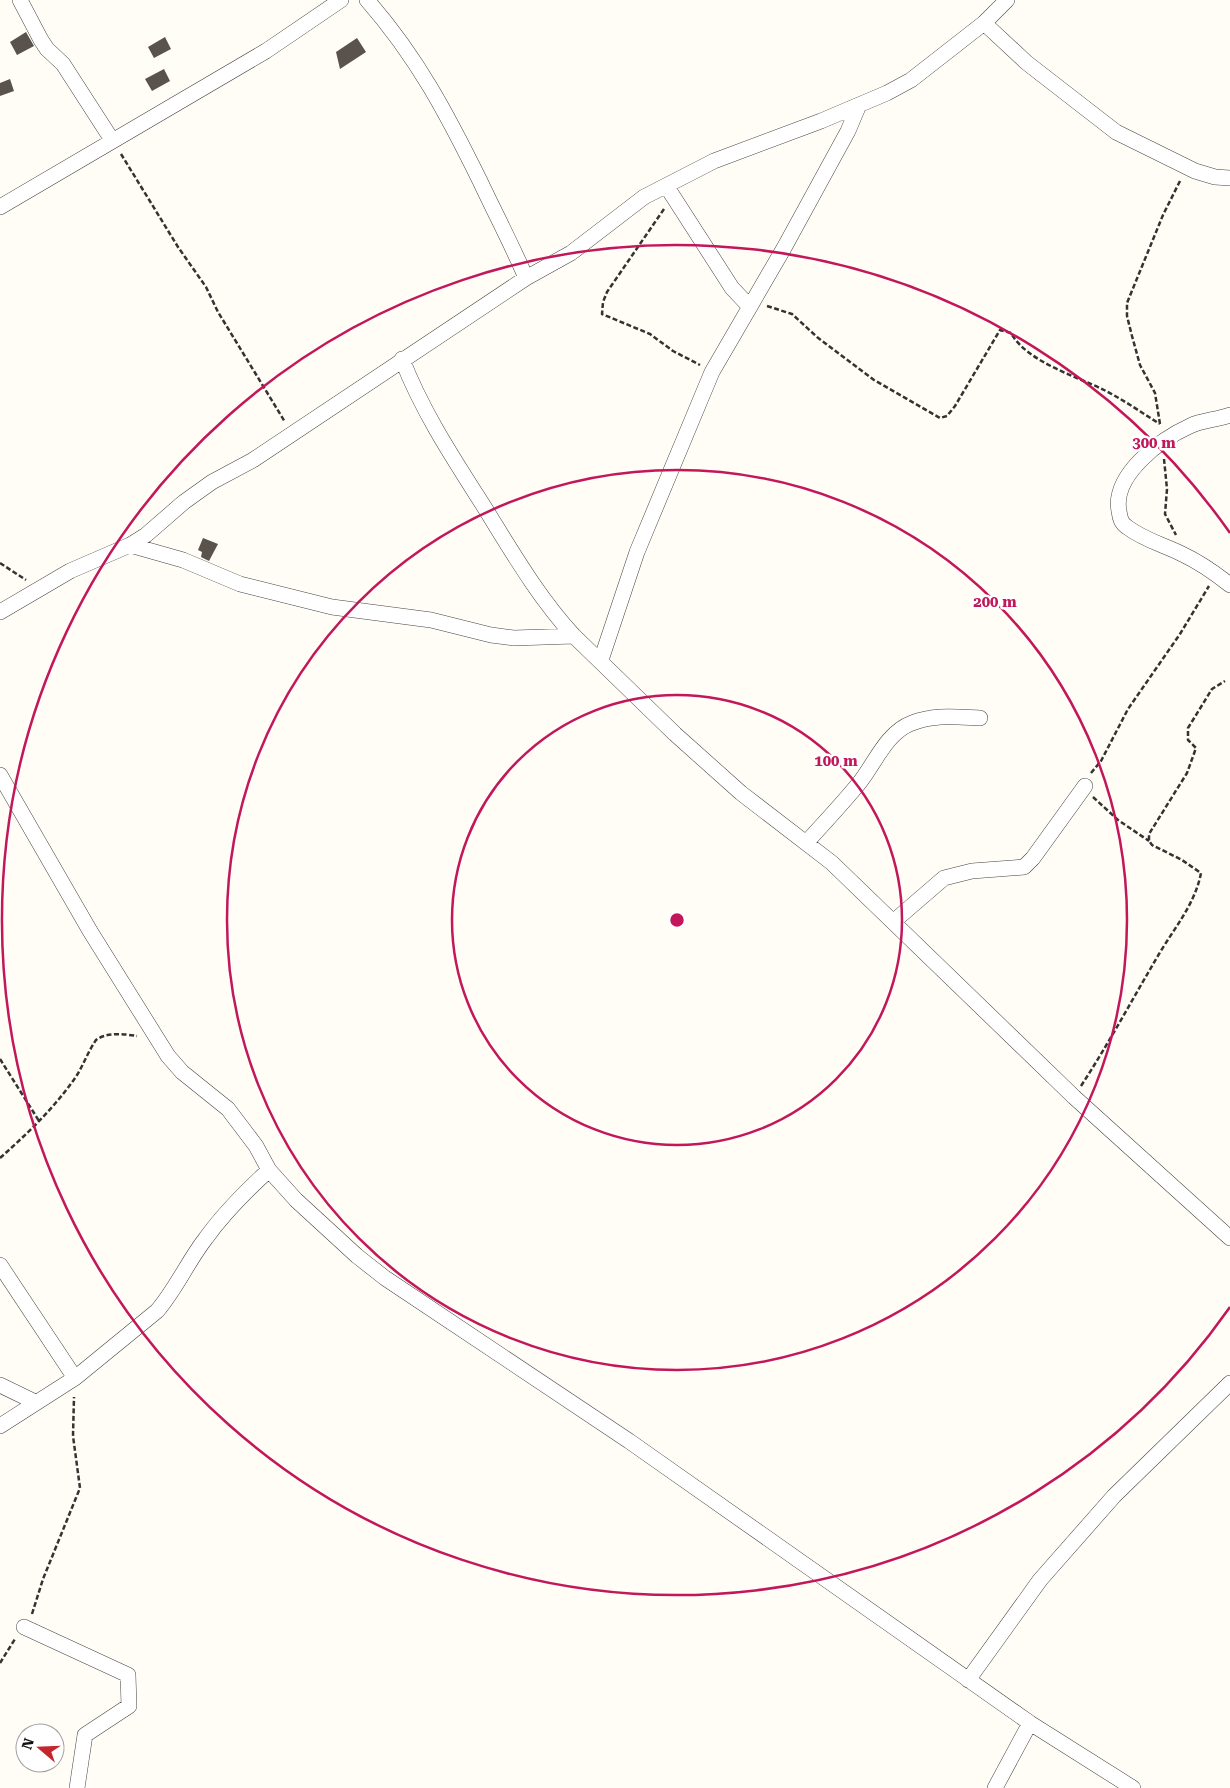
<svg xmlns="http://www.w3.org/2000/svg" width="1230" height="1788" font-family="'Roboto Serif',serif">
<rect width="100%" height="100%" fill="#fffdf5"/>
<path fill="#5a524d" d="M26,32L34,46L17,55L10,42Z
M165,37L171,49L154,58L148,47Z
M357,38L366,52L340,69L336,52Z
M164,69L170,81L152,91L145,79Z
M10,79L14,91L0,96V83Z
M203,538L218,544L209,561L201,557L202,552L198,550Z"/>
<g fill="none" stroke-linecap="round" stroke-linejoin="round">
<defs>
<path id="street" d="M20,0L41,40L47,49L63,64L112,140
M367,0C417,57 447,114 480,181C495,213 512,245 526,278
M984,23L1027,63L1116,132L1195,171L1215,177L1230,178
M667,187L732,288L750,307
M0,207L266,51L341,0
M402,359C422,411 453,458 483,505C511,550 538,597 574,636L675,734L741,793L832,863L1074,1097L1230,1238
M1230,415C1217,420 1202,420 1190,426C1161,439 1112,475 1119,511C1120,518 1121,523 1127,527C1144,540 1164,545 1182,554C1199,562 1215,573 1230,585
M130,545L183,560L240,584L332,607L431,620L491,635L514,638L574,636
M0,612L70,571L130,545L146,535L184,502L212,482L253,460L526,278L571,253L644,197L714,161L821,121L887,93L911,80L984,23L1007,0
M601,660L637,552L712,372L784,248L848,131L859,105
M0,775L90,931L168,1056L182,1072L228,1109L256,1146L269,1170L296,1200L357,1256L385,1278L629,1441L1030,1723L1133,1788
M806,843C824,823 843,803 860,782C875,763 887,732 912,723C934,714 957,717 980,718
M893,922L944,878L972,871L1024,867L1033,858L1085,786
M0,1265L75,1378
M0,1385L35,1402
M0,1426L75,1378L157,1311C176,1289 188,1261 206,1238C224,1213 246,1191 269,1170
M24,1627L128,1675L129,1706L85,1735L77,1788
M968,1680L1040,1580L1114,1496L1230,1383
M995,1788L1030,1723"/>
</defs>
<use href="#street" stroke="#444" stroke-width="16"/>
<path stroke="#333" stroke-width="2.5" stroke-dasharray="5 2.5" stroke-linecap="butt" d="M121,154L178,247L206,287L218,312L285,422
M664,209L607,292L603,302L602,314L650,334L673,351L700,365
M767,306L792,314L817,337L874,380L940,418L947,416L955,406L1000,330L1011,333C1027,362 1076,376 1104,390C1124,400 1142,413 1160,424
M1160,424L1155,393L1140,365L1132,336L1127,316V303L1163,215L1181,179
M1164,459L1167,489L1165,514L1176,535
M0,563L26,580
M1091,773L1101,761L1128,709L1180,634L1209,586
M1093,797L1118,820L1149,841
M0,1059L39,1121
M1081,1086C1109,1043 1133,998 1159,954C1175,927 1195,904 1201,873L1182,860L1152,845L1149,841V834L1187,773L1196,748L1188,740V728L1212,689L1225,681
M0,1158C26,1135 52,1110 73,1081C82,1069 87,1053 96,1040C106,1032 125,1034 137,1036
M32,1614L43,1579L80,1488L73,1436L74,1397
M0,1663L15,1639"/>
<use href="#street" stroke="#fff" stroke-width="15"/>
</g>
<g fill="none" stroke="#c2185b" stroke-width="2.5">
<circle cx="677" cy="920" r="225"/>
<circle cx="677" cy="920" r="450"/>
<path d="M1230 1307A675 675 0 1 1 1230 533"/>
</g>
<circle cx="677" cy="920" r="8" fill="#c2185b" stroke="#fff" stroke-width="2.5"/>
<g font-size="15" text-anchor="middle" font-weight="bold" fill="#c2185b" stroke="#fff" stroke-width="5" stroke-linejoin="round" paint-order="stroke">
<text x="1154" y="448">300 m</text>
<text x="995" y="607">200 m</text>
<text x="836" y="766">100 m</text>
</g>
<g transform="translate(40 1748) rotate(289)"><circle r="24" fill="#ffffff" stroke="#a0a0a0"/>
<path d="M0-4L9 19L0 12L-9 19Z" fill="#c4262e"/>
<text y="-8" font-size="14" font-weight="bold" text-anchor="middle" fill="#111111">N</text>
</g>
</svg>
